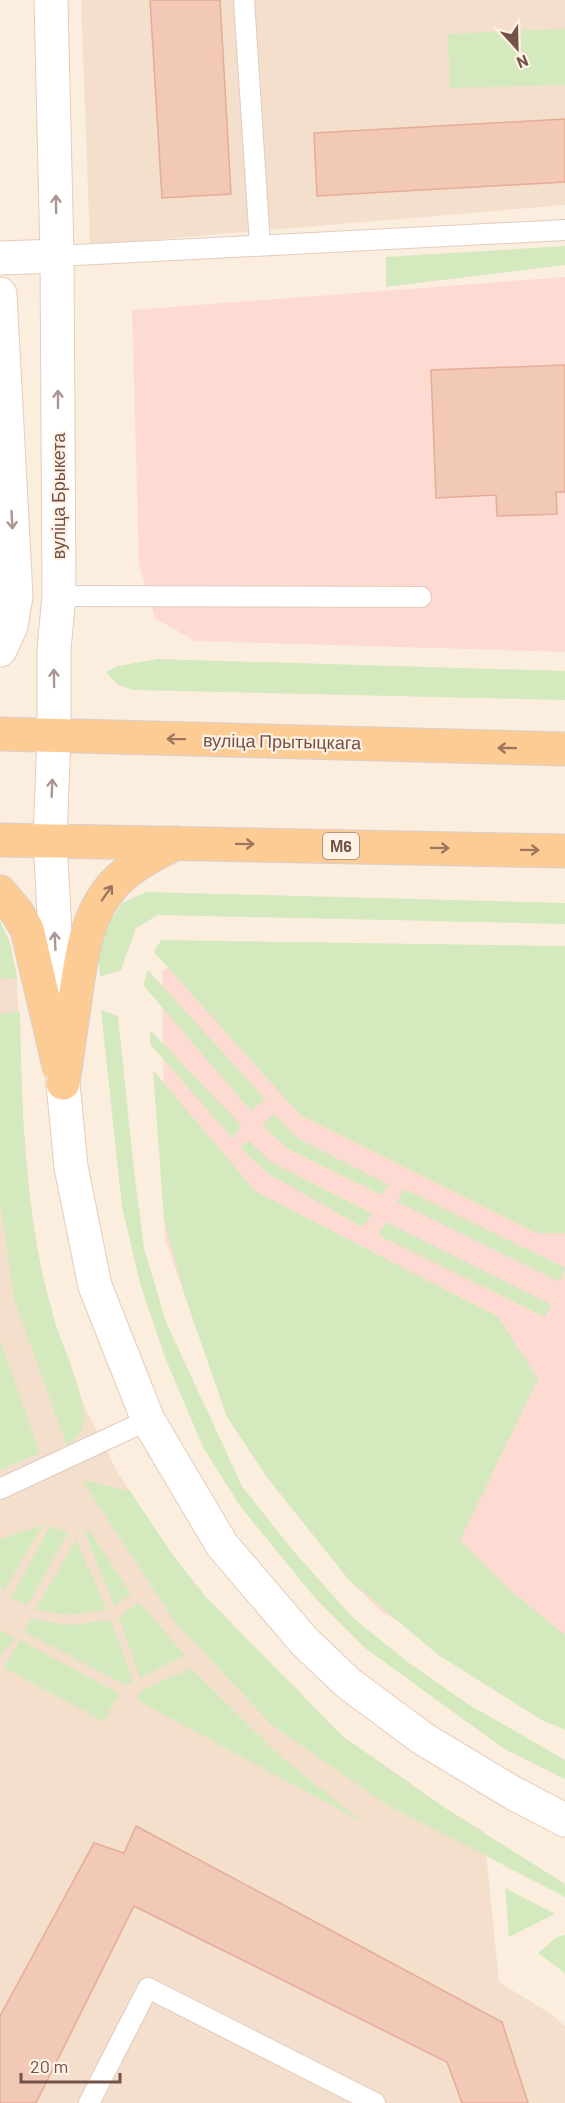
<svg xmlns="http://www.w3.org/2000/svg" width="565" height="2103" font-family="Barlow,sans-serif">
<rect width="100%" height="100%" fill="#fceedf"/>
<path fill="#f4dfcd" d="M81,0H565V205L90,245Z
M0,921L10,943L17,978L23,1120L30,1197L40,1265L55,1323L76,1389L118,1473L140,1507L172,1554L205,1596L246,1641L296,1688L341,1735L448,1810L484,1832L499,1982L554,2016L565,2026V2103H0Z"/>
<path fill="#fddbd2" d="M565,277V652L195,641L155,618L139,564L132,310Z
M200,947L565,956V1700L384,1614L349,1580L227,1417L165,1239L162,971Z"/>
<path fill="#d4e9be" d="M565,29V85L450,88L448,34Z
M565,246V265L386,287V257Z
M158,659L565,671V700L133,690L117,684L106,672L118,666Z
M146,892L565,903V924L158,915L136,928L121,970L100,977L98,951L111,921L122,903Z
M0,921L10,943L17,978L0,979Z
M161,940L565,946V1233H536L300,1115L154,952Z
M148,970L265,1099L251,1111L143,985Z
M101,1010L118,1016L134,1170L144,1248L166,1322L242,1486L290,1547L353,1618L409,1663L468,1704L565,1760V1779L503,1748L365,1648L315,1598L240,1506L203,1447L166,1360L141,1287L122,1207Z
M20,1011C22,1096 23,1183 41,1266C44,1284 50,1302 54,1319C61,1344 92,1407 82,1429C80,1435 72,1441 67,1446L14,1299L0,1200V1014Z
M150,1030L241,1125L233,1139L150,1044Z
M153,1070L255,1191L498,1317L538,1379L460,1540L511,1591L565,1635V1730L542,1720L437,1654L349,1580L266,1476L227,1417L186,1299L164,1220Z
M274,1114L297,1138L389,1185L382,1195L287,1148L262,1125Z
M249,1141L271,1162L372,1214L363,1227L268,1174L240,1147Z
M404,1189L565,1268L560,1282L397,1202Z
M386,1222L551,1304L545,1317L378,1235Z
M0,1340L40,1453L0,1470Z
M82,1480L130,1491L172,1554L205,1596L341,1735L448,1810L565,1884V1897L384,1803L272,1725L175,1622Z
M43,1525L4,1591L0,1587V1539Z
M50,1526L68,1532L28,1605L11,1598Z
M89,1530L131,1594L115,1607L85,1533Z
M76,1540L107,1610L68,1615L35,1610Z
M139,1602L185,1655L140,1678L119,1617Z
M31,1619L70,1625L111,1620L133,1681L126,1685L24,1632Z
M0,1630L15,1638L0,1657Z
M20,1640L120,1694L103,1721L4,1668Z
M191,1668L281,1757L364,1823L137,1700L141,1691Z
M505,1888L555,1914L509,1937Z
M565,1935V1973L538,1953L557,1937Z"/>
<path fill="#f2c8b6" stroke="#e5ac96" stroke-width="1.5" d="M150,0H220L231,194L162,198Z
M565,119V182L317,196L314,133Z
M565,365V492H556L557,514L497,516L496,495L436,498L431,370Z
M136,1826L502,2022L528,2103H462L447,2062L134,1906L36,2103H0V2016L94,1843L124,1853Z"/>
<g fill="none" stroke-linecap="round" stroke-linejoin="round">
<defs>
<path id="lane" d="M244,0L260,245
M57,256L565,230
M59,596L421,597
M0,1489L148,1420
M89,2103L148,1988L375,2103"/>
<path id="secondary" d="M51,0L57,256L59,596L54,649V736L50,839L63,1083L71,1167L95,1286L148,1420L222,1545L304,1641L348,1683L422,1738L513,1793L565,1820
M0,258L57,256
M0,294L16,596L11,626L0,650"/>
<path id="primary" d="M0,734L565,749
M0,840L565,851
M0,892L16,911L27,929L59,1066
M63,1083C67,1055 71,1028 75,1000C81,960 85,916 114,884C131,866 154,854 176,843"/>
</defs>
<use href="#lane" stroke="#e2cbbe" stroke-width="22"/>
<use href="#secondary" stroke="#e7cbbb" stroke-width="35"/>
<use href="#primary" stroke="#d8cfcb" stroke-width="35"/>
<use href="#lane" stroke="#fff" stroke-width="20"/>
<use href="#secondary" stroke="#fff" stroke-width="33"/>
<use href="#primary" stroke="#fdcc95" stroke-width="33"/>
</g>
<defs><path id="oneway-shaft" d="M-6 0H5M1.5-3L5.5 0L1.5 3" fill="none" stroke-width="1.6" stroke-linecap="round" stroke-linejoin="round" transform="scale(1.5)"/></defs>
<g stroke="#ab9791">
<use href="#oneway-shaft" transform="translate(56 204) rotate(-91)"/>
<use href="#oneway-shaft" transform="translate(58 399) rotate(-90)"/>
<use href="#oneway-shaft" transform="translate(12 520) rotate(87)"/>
<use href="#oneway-shaft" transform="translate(54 678) rotate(-91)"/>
<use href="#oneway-shaft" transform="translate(52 788) rotate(-88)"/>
<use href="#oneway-shaft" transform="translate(55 941) rotate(-93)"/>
</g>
<g stroke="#9c775e">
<use href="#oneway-shaft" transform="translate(176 739) rotate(-179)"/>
<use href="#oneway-shaft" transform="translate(507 748) rotate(-179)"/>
<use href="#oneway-shaft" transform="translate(245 844) rotate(1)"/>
<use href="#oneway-shaft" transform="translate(440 848) rotate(1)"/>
<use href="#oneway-shaft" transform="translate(530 850) rotate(1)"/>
<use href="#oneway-shaft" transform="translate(107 893) rotate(-55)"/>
</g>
<g text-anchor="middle" stroke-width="4.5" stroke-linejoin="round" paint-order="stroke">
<rect fill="#fff2e5" stroke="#9d8276" stroke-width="1.5" x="323" y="833" width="36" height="26" rx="4.5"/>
<g font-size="16" font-weight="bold" fill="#735247">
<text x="341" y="852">М6</text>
</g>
<g font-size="18" fill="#735247" stroke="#fff2e5">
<text transform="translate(59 496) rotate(-90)" y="6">вуліца Брыкета</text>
<text transform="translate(282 742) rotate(1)" y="6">вуліца Прытыцкага</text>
</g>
</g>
<g transform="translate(517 48) rotate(158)" stroke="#fff2e5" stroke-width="4.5" paint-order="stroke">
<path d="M0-4.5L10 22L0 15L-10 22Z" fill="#735247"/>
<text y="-9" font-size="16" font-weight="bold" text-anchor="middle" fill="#735247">N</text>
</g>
<path d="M21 2073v9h99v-9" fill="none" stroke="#735247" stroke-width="3"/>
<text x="30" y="2073" font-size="18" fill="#735247" stroke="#fff2e5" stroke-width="4.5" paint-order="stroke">20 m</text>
</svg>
